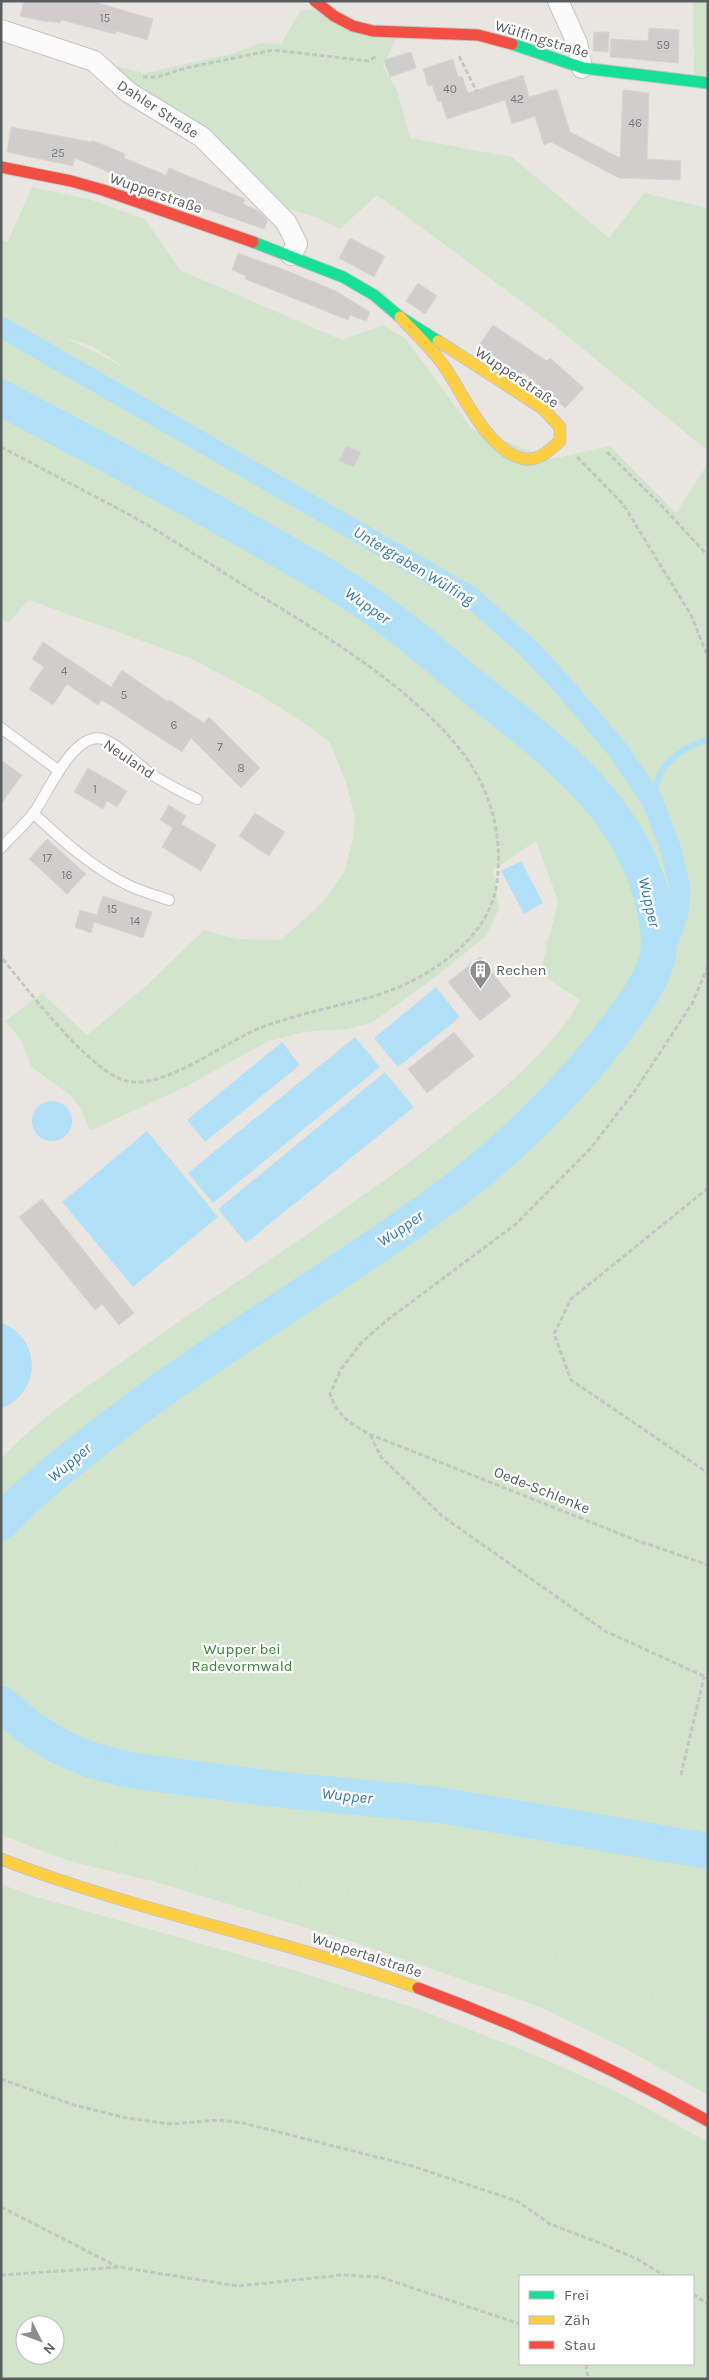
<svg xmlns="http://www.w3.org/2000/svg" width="709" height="2380" font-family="Karla,sans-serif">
<rect width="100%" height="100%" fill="#e9e6e2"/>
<path fill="#d2e5cc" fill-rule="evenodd" d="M693,1H708V77L694,74Z
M322,8L398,34L383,66L397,90L410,138L512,157L609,238L644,193L708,208V451L555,326L377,195L340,229L318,218L266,202L94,61L145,73L231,54L260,43L281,44L301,10Z
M32,187L92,200L145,219L180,270L342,340L383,325L406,339L471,428L552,459L610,446L676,513L708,463V2095L624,2048L546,2010L513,1997L350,1941L152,1881L69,1861L1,1835V1459C40,1416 93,1383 140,1349C242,1276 349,1210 447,1133C496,1095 548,1056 580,1000L540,973L547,946L545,943L549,938L558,901L536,841L493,870L499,909L486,936L438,975L373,1022L348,1029L304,1032L269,1041L185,1087L90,1131L80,1107L70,1095L31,1067L21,1040L5,1021L42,993L87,1035L147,985L204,930L237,939L281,940L323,902L344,872L352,843L355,817L346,782L330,743L310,727L260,695L192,659L29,600L9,622L1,620V240L8,241ZM66,338L92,346L126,368Z
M1,1884L33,1896L296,1971L418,2009L542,2058L617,2092L708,2142V2379H1ZM693,2276V2364H520V2276ZM25,2325H55V2355H25Z"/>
<path fill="#b2e0f6" d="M521,861L543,903L524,914L501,871Z
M436,987L460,1017L398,1067L374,1038Z
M355,1037L380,1067L213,1203L188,1173Z
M282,1042L300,1065L205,1142L187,1120Z
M385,1072L414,1107L246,1243L218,1209Z
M32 1121a20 20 0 1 1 40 0a20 20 0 1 1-40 0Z
M147,1131L218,1217L133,1287L62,1202Z
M1,1323C42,1336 42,1394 1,1408Z"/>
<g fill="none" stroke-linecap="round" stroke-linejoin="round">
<path stroke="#b2e0f6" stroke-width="6" d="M652,800C655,792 657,782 660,774C667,758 692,743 708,740"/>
<path stroke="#b2e0f6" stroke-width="21" d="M1,327L471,597L527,647L560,682L617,749L652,800L671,850L680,888L678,913L669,939L657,958"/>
<path stroke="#b2e0f6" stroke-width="36" d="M1,398C86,442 169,487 252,534C296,559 340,583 381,613C415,637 446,665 478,691C553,751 632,807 654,906C658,923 661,943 657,959C652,979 639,998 627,1014C579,1082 507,1153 439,1202C329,1283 209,1350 102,1435C68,1462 31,1490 1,1522
M1,1704L31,1729L60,1747L91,1760L129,1770L275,1789L439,1805L708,1851"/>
</g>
<path fill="#d0cecc" stroke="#d8d5d1" d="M24,1H91L153,19L147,40L116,31L115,34L61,20L60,23L48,21V22L20,16Z
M649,28L679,30L678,63L610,57L611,39L648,41Z
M594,32H609L608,52L593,51Z
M411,52L416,68L390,77L384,60Z
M453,59L458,77L462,76L468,93L523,75L529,97L557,89L570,132L620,158L623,90L649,93L647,159L681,161L680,180L619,178L551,142L544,145L535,116L512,124L505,100L447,119L441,101L438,102L432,85L428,86L423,69Z
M11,127L92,142V140L125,154L124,158L166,175L169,168L245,199L243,204L257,210L268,220L264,229L159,193L75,158L73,166L7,152Z
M350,238L385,256L374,277L339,258Z
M238,253L285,270L336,291L370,312L366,321L350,315L348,320L245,279L246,276L232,270Z
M418,283L437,296L425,314L406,301Z
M493,325L547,361L550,358L584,388L565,408L523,372L520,376L477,348Z
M346,446L361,452L354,467L339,461Z
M43,642L111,687L122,670L168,702L169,700L204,723L209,717L260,768L241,788L191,738L182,752L102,700L98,705L67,684L53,705L29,689L44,667L32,659Z
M1,760L22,775L1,804Z
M88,768L127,791L117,807L107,801L103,809L74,792Z
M169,805L186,816L181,824L216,845L201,871L162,847L173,828L160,820Z
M255,813L285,832L269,856L239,836Z
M47,839L86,874L67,894L29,859Z
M103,896L152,912L143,938L94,922L91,933L75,927L80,910L97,915L96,917Z
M480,957L511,996L480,1021L448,982Z
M454,1032L474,1056L427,1093L408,1069Z
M42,1199L134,1313L119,1325L102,1304L95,1310L19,1217Z"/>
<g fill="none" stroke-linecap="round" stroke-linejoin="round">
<defs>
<path id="lane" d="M1,728L58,770
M33,813C63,841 95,870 132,887C144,892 157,896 169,900
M1,848C12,836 23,826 33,814C46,797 73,730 103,739C118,744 137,764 150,773C165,784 181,791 197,799"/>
<path id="street" d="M558,1L577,43L582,68
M1,30L94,61L128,92L202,137L286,222L297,244L291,255"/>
<path id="fast" d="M512,44L583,68L708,83
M253,242L343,277L374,295L400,317L438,341"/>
<path id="slow" d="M400,317C414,332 429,346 441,362C462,390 486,451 524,459C539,461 550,450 560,441V427L542,408L438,341
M1,1859C137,1912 281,1938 418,1988"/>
<path id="jam" d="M315,1L334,16L353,26L373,31L478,35L512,44
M1,167L71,181L103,190L253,242
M418,1988C519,2025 615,2069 708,2121"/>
</defs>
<use href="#lane" stroke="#c5c5c4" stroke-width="12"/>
<use href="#street" stroke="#c5c5c4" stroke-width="22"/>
<use href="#fast" stroke="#c5c5c4" stroke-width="13"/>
<use href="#slow" stroke="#c5c5c4" stroke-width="13"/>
<use href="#jam" stroke="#c5c5c4" stroke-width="13"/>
<path stroke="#c2c7c4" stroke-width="3" stroke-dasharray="5 2.5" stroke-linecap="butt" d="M459,56L477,92
M143,77H157L186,68L273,50L368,61L377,56
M1,447C44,470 87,492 130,515C174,540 216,568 259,595C328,637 429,698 473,768C495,805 503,845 496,888C486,944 418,985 367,998C333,1007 299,1014 265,1026C228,1039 166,1090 127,1081C90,1073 27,988 1,957
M607,452L662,506L708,556
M577,457L623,504L691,615L708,657
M708,966L692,1004L634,1092L590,1149L516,1224L386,1321L362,1342L341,1369L330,1394C338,1417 349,1422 369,1434L633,1539L708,1565
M708,1188L571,1299L554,1334L571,1380L708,1473
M370,1435L381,1457L442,1516L605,1631L708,1678
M681,1775L704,1677
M1,2079L74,2105L126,2118L170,2124L219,2120L243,2123L412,2166L517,2201L550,2224L600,2243L637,2259L665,2276
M1,2207L118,2267
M1,2275L119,2267L238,2286L342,2275L380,2277L520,2324
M693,2294L708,2304
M586,2364L588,2379"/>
<use href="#lane" stroke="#fcfbfb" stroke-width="10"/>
<use href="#street" stroke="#fcfbfb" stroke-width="20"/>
<use href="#fast" stroke="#16e098" stroke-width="11"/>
<use href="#slow" stroke="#ffcf43" stroke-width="11"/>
<use href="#jam" stroke="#f24e42" stroke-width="11"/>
<path stroke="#e0e0df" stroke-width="4" stroke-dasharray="1 6" stroke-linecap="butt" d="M1,1784C71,1830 150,1861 232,1876C298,1888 367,1894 433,1910C461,1916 488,1928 515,1938C581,1963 646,1992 708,2026"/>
</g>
<defs>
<symbol id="building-pin" viewBox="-11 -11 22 30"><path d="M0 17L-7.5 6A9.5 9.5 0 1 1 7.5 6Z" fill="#8b8d8e" stroke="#fff"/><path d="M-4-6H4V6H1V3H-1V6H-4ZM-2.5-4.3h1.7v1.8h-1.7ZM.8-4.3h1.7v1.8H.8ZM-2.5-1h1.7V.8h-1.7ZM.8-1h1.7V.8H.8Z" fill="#fff"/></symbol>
</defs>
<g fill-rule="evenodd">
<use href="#building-pin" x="468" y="958" width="25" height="34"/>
</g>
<g text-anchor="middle" stroke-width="4.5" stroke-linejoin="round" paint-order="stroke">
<g font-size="12" fill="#777a7c">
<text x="105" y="22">15</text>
<text x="663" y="49">59</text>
<text x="450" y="93">40</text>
<text x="517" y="103">42</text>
<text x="635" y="127">46</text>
<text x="58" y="157">25</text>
<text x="64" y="675">4</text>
<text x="124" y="699">5</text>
<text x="174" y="729">6</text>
<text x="220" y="751">7</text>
<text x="241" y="772">8</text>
<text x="95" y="793">1</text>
<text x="47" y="862">17</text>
<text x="67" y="879">16</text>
<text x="112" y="913">15</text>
<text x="135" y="925">14</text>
</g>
<g font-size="15" fill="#585d60" stroke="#fff">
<text transform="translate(542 39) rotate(17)" y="5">Wülfingstraße</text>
<text transform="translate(158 109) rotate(33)" y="5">Dahler Straße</text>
<text transform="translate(156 193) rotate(19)" y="5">Wupperstraße</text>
<text transform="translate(517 377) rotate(34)" y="5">Wupperstraße</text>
<text transform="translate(129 759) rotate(34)" y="5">Neuland</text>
<text transform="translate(542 1490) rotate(22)" y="5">Oede-Schlenke</text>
<text transform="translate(367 1955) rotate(18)" y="5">Wuppertalstraße</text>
</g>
<g font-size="15" fill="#585d60" stroke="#fff" text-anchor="start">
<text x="496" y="975">Rechen</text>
</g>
<g font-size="15" fill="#388533" stroke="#fff">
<text x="242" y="1654">Wupper bei<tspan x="242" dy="17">Radevormwald</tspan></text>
</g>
<g font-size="16" font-style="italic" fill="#367aa8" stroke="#fff">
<text transform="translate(414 565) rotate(31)" y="6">Untergraben Wülfing</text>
<text transform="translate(368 605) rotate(35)" y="6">Wupper</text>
<text transform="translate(650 902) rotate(77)" y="6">Wupper</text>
<text transform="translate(400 1228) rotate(-34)" y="6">Wupper</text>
<text transform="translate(69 1462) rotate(-40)" y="6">Wupper</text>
<text transform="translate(347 1795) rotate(6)" y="6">Wupper</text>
</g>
</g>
<rect width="709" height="2380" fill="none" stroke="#585d60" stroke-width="5"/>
<rect x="519" y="2275" width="175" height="90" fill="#ffffff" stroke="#bcbebf"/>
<rect x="529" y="2291" width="25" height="8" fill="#16e098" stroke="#bcbebf"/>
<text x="564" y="2300" font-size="15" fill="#585d60">Frei</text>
<rect x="529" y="2316" width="25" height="8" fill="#ffcf43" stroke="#bcbebf"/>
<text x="564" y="2325" font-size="15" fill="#585d60">Zäh</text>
<rect x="529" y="2341" width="25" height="8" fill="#f24e42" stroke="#bcbebf"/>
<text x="564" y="2350" font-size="15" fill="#585d60">Stau</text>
<g transform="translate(40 2340) rotate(132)"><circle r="24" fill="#ffffff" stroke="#bcbebf"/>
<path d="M0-4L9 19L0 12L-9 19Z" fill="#8b8d8e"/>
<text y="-8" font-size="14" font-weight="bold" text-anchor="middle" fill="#585d60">N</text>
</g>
</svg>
